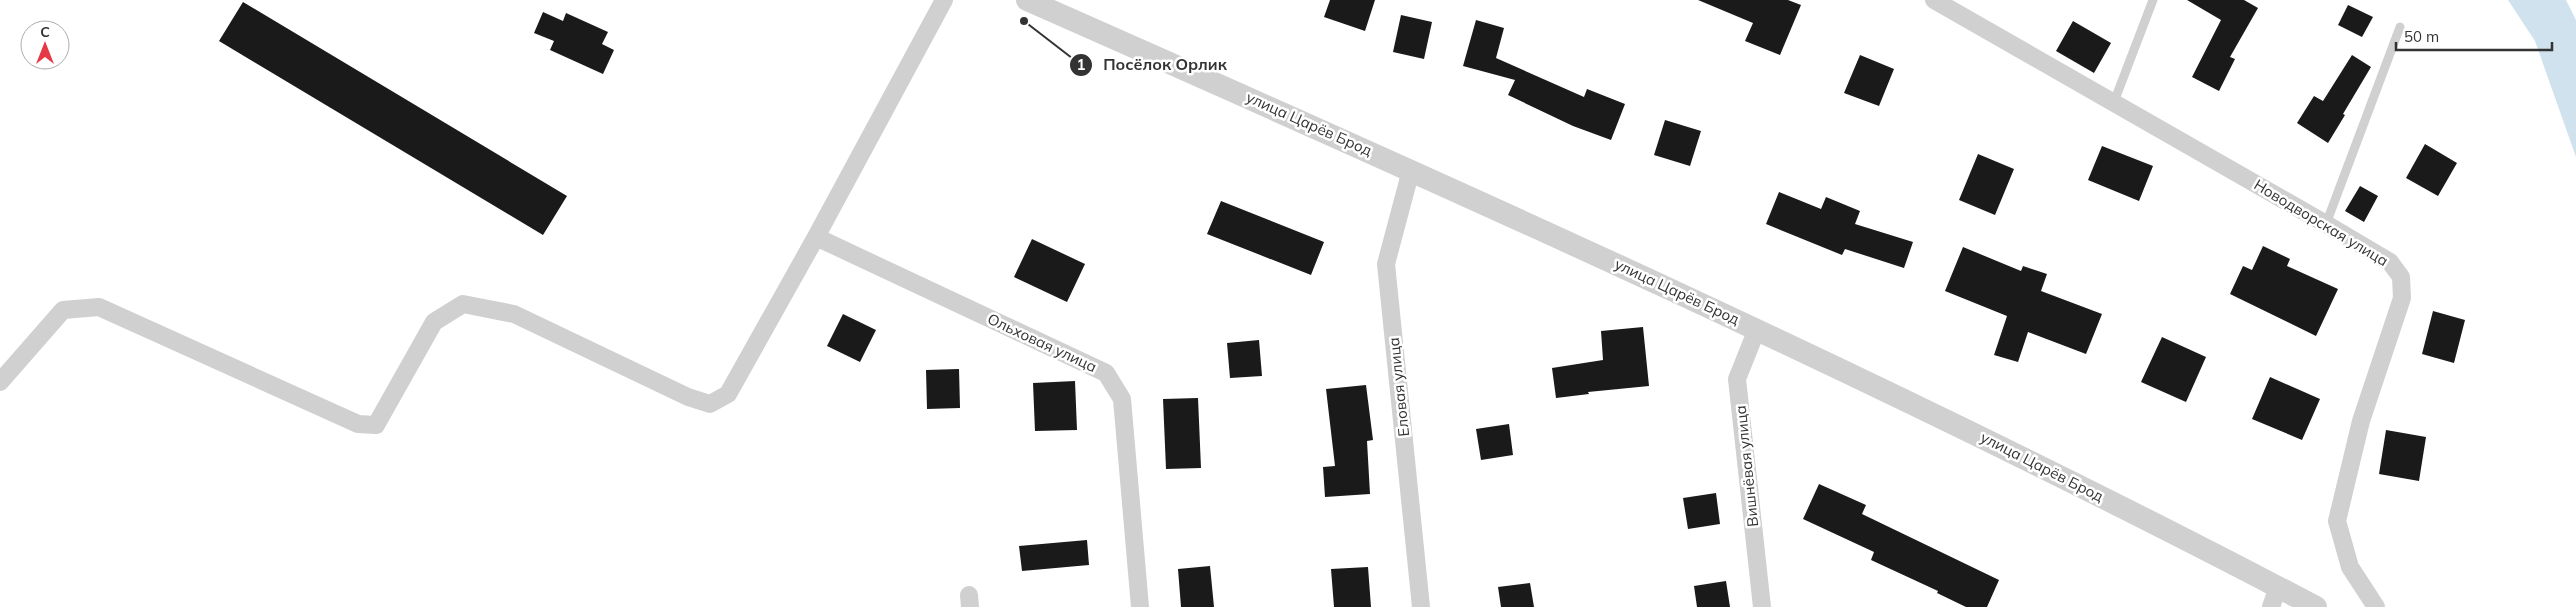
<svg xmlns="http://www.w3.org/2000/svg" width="2576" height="607" font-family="Mulish,sans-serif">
<rect width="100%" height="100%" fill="#fff"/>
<path fill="#cfe2ee" d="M2508,0H2566L2576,20V157L2535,41Z"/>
<path fill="#1a1a1a" d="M1330,0H1375L1365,31L1324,17Z
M1698,0H1788L1801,5L1780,55L1745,41L1753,23Z
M2187,0H2244L2258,8L2230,57L2235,59L2219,91L2192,77L2221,20Z
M243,2L567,196L543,235L219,41Z
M2348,5L2373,17L2362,37L2338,25Z
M543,12L563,21L566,13L608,32L602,44L614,50L603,74L550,50L554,41L534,33Z
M1401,15L1432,22L1424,59L1393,52Z
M1476,20L1504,28L1496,58L1584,97L1587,89L1625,104L1611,140L1573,126L1508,95L1515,80L1463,66Z
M2073,21L2111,43L2094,73L2056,51Z
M1860,55L1894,69L1879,106L1844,93Z
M2352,55L2371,67L2343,114L2345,115L2328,143L2297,123L2314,96L2323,101Z
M1665,120L1701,131L1690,166L1654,155Z
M2425,144L2457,163L2438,196L2406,178Z
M2102,146L2153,166L2139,201L2088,180Z
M1978,154L2014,169L1995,215L1959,200Z
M2360,186L2378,196L2364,222L2345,211Z
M1779,192L1821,209L1826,197L1860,211L1855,224L1913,242L1904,268L1845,249L1842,255L1766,224Z
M1221,201L1324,242L1311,275L1207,234Z
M1032,239L1085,264L1067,302L1014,277Z
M2263,246L2290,259L2287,266L2338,289L2316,336L2230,294L2243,266L2252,270Z
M1963,247L2021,271L2023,266L2047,274L2041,291L2102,314L2086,354L2028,332L2018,362L1994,355L2007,316L1945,291Z
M2433,311L2465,320L2454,363L2422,354Z
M843,314L876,330L860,362L827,346Z
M1643,327L1649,386L1588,392L1589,394L1556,398L1552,368L1603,360L1601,331Z
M2162,337L2206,357L2186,402L2141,382Z
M1259,340L1262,376L1230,378L1227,343Z
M959,369L960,408L927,409L926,370Z
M2270,377L2320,399L2302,440L2252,419Z
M1075,381L1077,430L1035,431L1033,383Z
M1366,385L1373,440L1367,441L1370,494L1325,497L1323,467L1335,466L1326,389Z
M1198,398L1201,468L1166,469L1163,399Z
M1509,424L1513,455L1481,460L1476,429Z
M2386,430L2426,437L2419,481L2379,474Z
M1819,484L1866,505L1862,514L1999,580L1987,607H1966L1937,593L1938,591L1871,560L1874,552L1803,519Z
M1716,493L1720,524L1688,529L1683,498Z
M1087,540L1089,565L1022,571L1019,546Z
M1210,566L1214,607H1181L1178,569Z
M1368,567L1371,607H1334L1331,569Z
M1726,581L1730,607H1697L1694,586Z
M1530,583L1534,607H1501L1498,587Z"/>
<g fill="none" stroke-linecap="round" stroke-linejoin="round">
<path stroke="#d0d0d0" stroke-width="9" d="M2114,102L2153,0
M2326,224L2400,27"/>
<path stroke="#d0d0d0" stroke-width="18" d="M1934,0L2326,224L2390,262L2401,277L2402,298L2361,421L2337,521L2350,567L2376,607
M1411,170L1386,264L1421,607
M816,237L1106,373L1122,399L1140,607
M1757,329L1737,379L1762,607
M0,382L63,310L99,307L358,424L376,425L434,322L463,304L514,314L688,397L710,404L728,394L816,237L944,0
M969,595L970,607
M2271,607L2278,587"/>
<path stroke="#d0d0d0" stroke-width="22" d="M1027,0C1462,192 1896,386 2316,607"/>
</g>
<g text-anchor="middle" stroke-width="5" stroke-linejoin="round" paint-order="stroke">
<g font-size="15" fill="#333" stroke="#fff">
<text transform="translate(1309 124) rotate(24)" y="5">улица Царёв Брод</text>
<text transform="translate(2321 223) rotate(31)" y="5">Новодворская улица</text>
<text transform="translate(1677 292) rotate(25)" y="5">улица Царёв Брод</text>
<text transform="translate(1042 343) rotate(25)" y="5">Ольховая улица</text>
<text transform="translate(1399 387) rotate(-96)" y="5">Еловая улица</text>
<text transform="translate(1747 466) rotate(-96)" y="5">Вишнёвая улица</text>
<text transform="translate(2042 467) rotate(27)" y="5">улица Царёв Брод</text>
</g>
</g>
<path fill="none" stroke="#333" stroke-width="2" d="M1024 21L1081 65"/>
<g fill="#333" stroke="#fff" stroke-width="2">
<circle cx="1024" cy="21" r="5"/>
<circle cx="1081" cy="65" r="12"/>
</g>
<g font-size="15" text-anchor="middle" font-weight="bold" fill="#fff">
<text x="1081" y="70">1</text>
</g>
<g font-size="16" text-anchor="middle" font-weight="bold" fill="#333" stroke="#fff" stroke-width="5" stroke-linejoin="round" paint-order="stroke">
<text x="1165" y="70">Посёлок Орлик</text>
</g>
<g transform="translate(45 45)"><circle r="24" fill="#ffffff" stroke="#adadad"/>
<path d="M0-4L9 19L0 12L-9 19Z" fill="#e63946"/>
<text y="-8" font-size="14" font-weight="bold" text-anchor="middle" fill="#333333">С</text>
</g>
<path d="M2396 42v8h156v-8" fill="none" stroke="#333333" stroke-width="2.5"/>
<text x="2404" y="42" font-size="15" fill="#333333" stroke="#ffffff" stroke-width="4" paint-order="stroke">50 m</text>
</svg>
